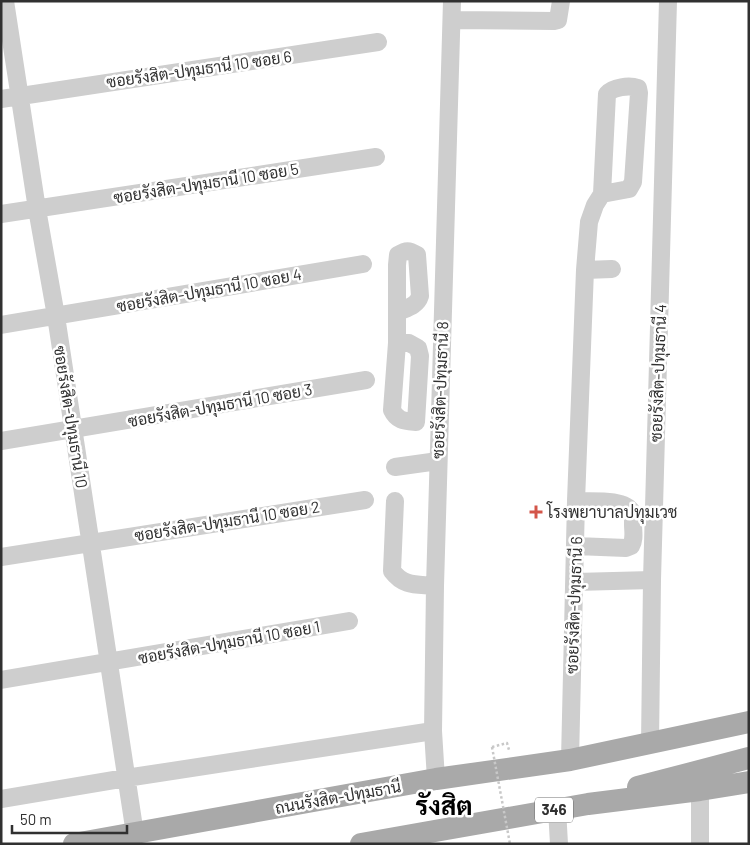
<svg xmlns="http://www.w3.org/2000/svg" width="750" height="845" font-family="Barlow,Sarabun,sans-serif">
<rect width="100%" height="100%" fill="#fff"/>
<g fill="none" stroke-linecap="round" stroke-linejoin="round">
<path stroke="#c8c8c8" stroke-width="2.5" stroke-dasharray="2.5 2.5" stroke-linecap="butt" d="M492,747L507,743L509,750"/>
<path stroke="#cecece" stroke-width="18" d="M5,1L37,209L56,316L135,834
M452,20L554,21L558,20L561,1
M1,99L378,42
M1,214L376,157
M585,270L612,269
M1,325L363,264
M397,343H409L418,348L420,356L416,422C405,421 397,421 392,410L397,343V265L398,255C406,250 409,250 417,255L420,296C417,306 407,308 398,312
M1,441L366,380
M395,467L438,461
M395,501L392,571C404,587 417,584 435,586
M576,546L626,548L631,546C635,539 633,532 633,524C633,520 633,515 632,512C624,498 590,502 576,501
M1,557L365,500
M575,582L652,580
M1,680L349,621
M650,744L652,580L668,1
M570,760L576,501L585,270L589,222L595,205L602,194L607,94C613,87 629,85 638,88L639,93L633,182L629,189L602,194
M436,779L433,731L435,586L452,1
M700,790V844
M1,799L126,778L433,731
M557,809L559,844"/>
<path stroke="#a9a9a9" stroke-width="22" d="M638,787L749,758
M74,844L436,779L570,760L749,722
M361,844L588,804L700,790L749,782"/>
<path stroke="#c8c8c8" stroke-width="2.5" stroke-dasharray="2.5 2.5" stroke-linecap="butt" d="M492,747L510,844"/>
</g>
<path fill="#d35549" stroke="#fff" stroke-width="2" d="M533.5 504.5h5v5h5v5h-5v5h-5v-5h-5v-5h5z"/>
<g text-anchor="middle" stroke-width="5" stroke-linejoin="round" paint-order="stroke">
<rect fill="#fff" stroke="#6f6f6f" stroke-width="1" x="535" y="797.5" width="38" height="25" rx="4"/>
<g font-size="15" font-weight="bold" fill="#313131">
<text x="554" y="815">346</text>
</g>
<g font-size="16" fill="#313131" stroke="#fff">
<text transform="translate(199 69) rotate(-8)" y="6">ซอยรังสิต-ปทุมธานี 10 ซอย 6</text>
<text transform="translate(206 183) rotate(-9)" y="6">ซอยรังสิต-ปทุมธานี 10 ซอย 5</text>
<text transform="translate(209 290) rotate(-10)" y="6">ซอยรังสิต-ปทุมธานี 10 ซอย 4</text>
<text transform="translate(658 373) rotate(-88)" y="6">ซอยรังสิต-ปทุมธานี 4</text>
<text transform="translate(440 390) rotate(-88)" y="6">ซอยรังสิต-ปทุมธานี 8</text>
<text transform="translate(220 405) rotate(-10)" y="6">ซอยรังสิต-ปทุมธานี 10 ซอย 3</text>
<text transform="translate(71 417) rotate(81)" y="6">ซอยรังสิต-ปทุมธานี 10</text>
<text transform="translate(227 521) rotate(-9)" y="6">ซอยรังสิต-ปทุมธานี 10 ซอย 2</text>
<text transform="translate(574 605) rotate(-88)" y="6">ซอยรังสิต-ปทุมธานี 6</text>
<text transform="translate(229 642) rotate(-10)" y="6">ซอยรังสิต-ปทุมธานี 10 ซอย 1</text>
<text transform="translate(338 797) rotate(-10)" y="6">ถนนรังสิต-ปทุมธานี</text>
</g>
<g font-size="16" fill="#313131" stroke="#fff" text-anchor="start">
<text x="547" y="518">โรงพยาบาลปทุมเวช</text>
</g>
<g font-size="26" font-weight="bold" fill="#000" stroke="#fff">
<text x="444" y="815">รังสิต</text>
</g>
</g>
<rect width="750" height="845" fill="none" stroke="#313131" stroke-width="5"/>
<path d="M12 825v8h115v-8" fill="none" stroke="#313131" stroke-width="2.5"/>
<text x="20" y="825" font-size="15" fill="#313131" stroke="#ffffff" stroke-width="4" paint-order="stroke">50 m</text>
</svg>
